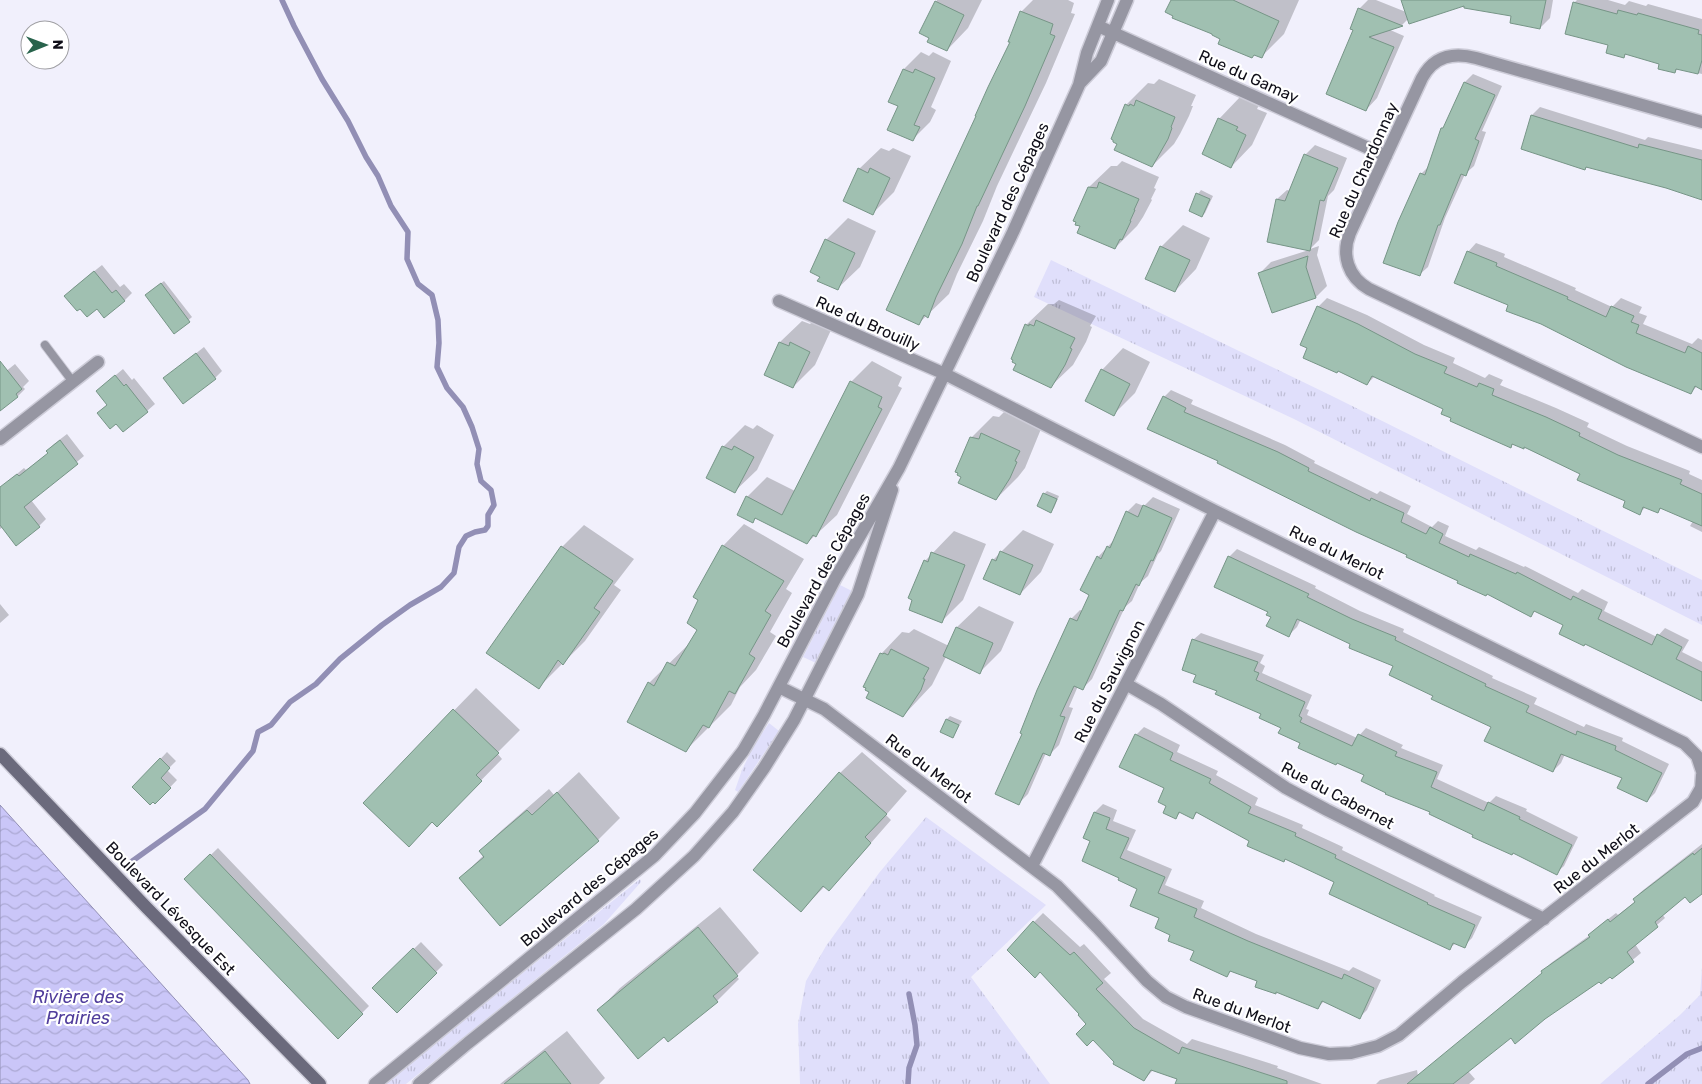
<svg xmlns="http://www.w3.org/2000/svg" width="1702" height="1084" font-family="Rubik,sans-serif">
<defs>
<pattern id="grass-tufts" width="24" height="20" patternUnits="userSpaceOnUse" patternTransform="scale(1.25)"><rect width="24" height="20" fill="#e0dffb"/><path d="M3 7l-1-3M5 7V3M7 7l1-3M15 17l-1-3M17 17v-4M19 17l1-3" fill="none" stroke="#bfbed6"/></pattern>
<pattern id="water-waves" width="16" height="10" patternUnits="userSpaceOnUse" patternTransform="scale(1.25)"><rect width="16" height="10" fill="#cac6f8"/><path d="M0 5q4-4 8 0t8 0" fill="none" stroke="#aca9d4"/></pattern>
</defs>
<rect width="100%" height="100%" fill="#f1f0fc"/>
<path fill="url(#grass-tufts)" d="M1051,260L1330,395L1702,580V625L1294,419L1034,297Z
M840,585L852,591L816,663L803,657Z
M769,723L779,731L738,792L735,790L742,770L754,745Z
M926,817L1046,905L971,977L1050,1084H800L798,1024L806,981L826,946L879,873Z
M640,879L641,882L604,924L406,1084H384Z
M1702,968V1084H1600L1680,1015L1700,995Z"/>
<path fill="url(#water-waves)" stroke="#928fb5" d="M0,805L248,1080L250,1084H0Z"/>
<path fill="#0003" d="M937,0H982L968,28L947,50L931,38L921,33Z
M1033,0H1068L1074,3L1071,13L1075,14L1046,83L997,186L983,221L957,274L949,294L919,323L1021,12Z
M1172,0H1299L1284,34L1262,56L1222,39Z
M1368,0H1376L1406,12L1402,0H1456L1408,19L1402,25L1388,29L1404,36L1377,98L1366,110L1354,30L1359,9Z
M1456,0H1553L1550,18L1540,28L1513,15L1455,5Z
M1577,0H1608L1625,5L1629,1L1646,6L1648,4L1702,19V74L1678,68L1675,72L1661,63L1627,53L1623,57L1610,44L1574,3Z
M921,52L929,56L933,52L951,61L931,107L936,110L930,122L913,139L899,105L904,69Z
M1473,74L1502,86L1482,131L1486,132L1474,166L1465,174L1445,218L1428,267L1419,275L1421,174L1430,165L1443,128L1446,125L1465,82Z
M1159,79L1196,95L1191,106H1193L1189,116L1180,134L1174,144L1152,166L1126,105L1148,83L1154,84Z
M1240,97L1259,105L1257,109L1267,113L1252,145L1231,167L1219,119Z
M1540,107L1645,140L1648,137L1702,150V198L1588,166L1585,169L1532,115Z
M1315,145L1347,158L1334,190L1328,196L1319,240L1310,249L1319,246L1317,255L1327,286L1316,297L1273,311L1260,273L1271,262L1309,250L1277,199L1287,190L1291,191L1305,155Z
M881,148L889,151L893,148L911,156L894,192L872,214L859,169Z
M1122,161L1159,177L1154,188L1156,189L1151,199L1152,200L1143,217L1137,226L1115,248L1089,187L1111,166H1117Z
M1201,190L1213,196L1205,213L1202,216L1198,194Z
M848,218L876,231L860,267L838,288L821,276L826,240Z
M1183,225L1210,238L1196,269L1175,291L1161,247Z
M1476,243L1505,254L1504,257L1576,288L1575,290L1612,307L1621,298L1642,307L1639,313L1647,316L1643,324L1692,344L1698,338L1702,340V389L1697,386L1691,393L1510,304L1468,252Z
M102,265L120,287L124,284L132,293L124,301L97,307L73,288Z
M164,281L192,317L175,332L150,292Z
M1327,298L1367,315L1424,345L1455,358L1453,363L1485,378L1489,374L1503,380L1500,385L1556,408L1589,423L1587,427L1627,446L1690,471L1689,474L1702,480V532L1690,526L1693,521L1662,507L1658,512L1646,507L1639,513L1627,501L1582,473L1525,446L1514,443L1511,446L1453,417L1445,409L1375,376L1367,384L1309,348L1318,307Z
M1059,300L1096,316L1090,326L1092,327L1086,342L1073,365L1051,386L1026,325L1048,304H1054Z
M802,321L810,324L813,321L831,330L815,365L793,387L765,374L780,342Z
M204,347L222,371L215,378H165Z
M1123,348L1150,362L1135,393L1114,414L1102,370Z
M872,361L902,377L898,386L902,388L837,515L807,543L757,517L752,522L747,497L767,477L795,491L851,382Z
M15,364L29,381L23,387L25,389L18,396L4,407L0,406V376Z
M123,369L132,380L134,378L155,404L147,411L116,422L98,413L108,404L105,384Z
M1171,390L1193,400L1191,404L1285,445L1315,461L1314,463L1377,494L1380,491L1411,506L1407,514L1432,527L1438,521L1449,526L1445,536L1476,550L1479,547L1524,567L1525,566L1578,593L1582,589L1608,602L1604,611L1657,637L1665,628L1689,640L1682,652L1702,662V701L1586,643L1565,624L1536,610L1531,615L1219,460L1164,397Z
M1004,412L1041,429L1025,468L1018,477L996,499L963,476L971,438L993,416L999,417Z
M745,425L753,429L757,425L774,435L757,470L735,491L723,447Z
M67,434L84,456L31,500L46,519L39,526L3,527L0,529V493L5,484L24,468L26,470L49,453L47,451L54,444Z
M1047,491L1059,496L1054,508L1051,511L1044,494Z
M1153,497L1180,509L1161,551L1158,554L1148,576L1140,583L1132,601L1125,607L1092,679L1083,688L1078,686L1069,707L1073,708L1059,745L1050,754L1046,753L1028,794L1019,803L1024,733L1071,619L1080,610L1083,611L1090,594L1098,557L1114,540L1127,512L1136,503L1144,506Z
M744,524L804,559L786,589L792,593L770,632L776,636L756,670L740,687L731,705L685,751L649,683L691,642L698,629L723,546Z
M584,525L634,559L614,585L621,590L585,641L539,687L488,652L562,547Z
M1023,530L1054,544L1041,572L1020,594L985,579L993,560Z
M954,531L986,544L963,600L942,621L925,561Z
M1237,549L1316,586L1315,588L1360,611L1404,629L1403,632L1493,676L1492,678L1537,698L1534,704L1584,727L1586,724L1623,738L1622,741L1669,764L1655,793L1647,801L1624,777L1565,754L1561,763L1553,771L1492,726L1395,665L1301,619L1297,627L1289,635L1272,617L1229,557Z
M0,604L9,615L0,623Z
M979,606L1014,622L1001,651L980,672L946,657L932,685L903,716L881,654L902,632L909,633L914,629L949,646L957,627Z
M1201,633L1264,655L1260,663L1265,666L1262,673L1312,695L1306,709L1309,710L1307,715L1357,738L1366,728L1403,745L1401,748L1443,765L1437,779L1489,803L1496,796L1527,809L1526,811L1578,837L1564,866L1556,873L1475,834L1366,774L1302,742L1262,714L1219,690L1197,674L1193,640Z
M476,688L520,730L497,753L502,759L459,803L433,821L409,845L364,803Z
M950,716L962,721L953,737L947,719Z
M1144,727L1180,745L1177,752L1218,771L1216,775L1258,798L1255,805L1303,825L1302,828L1343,847L1342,850L1435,895L1434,896L1482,917L1472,938L1464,946L1456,943L1450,948L1336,882L1251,841L1198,812L1193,817L1181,812L1176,817L1168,805L1165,788L1136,735Z
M167,752L176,761L167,770L177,780L155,803L134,787Z
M862,752L907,791L886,815L891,820L850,867L828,889L825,886L801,911L840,773Z
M579,772L620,818L598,840L500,924L460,878L484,855L480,851L502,830L549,789L554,795Z
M1103,804L1117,810L1113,821L1136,830L1127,850L1172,869L1165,885L1204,901L1201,908L1256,934L1349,971L1353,967L1381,980L1367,1010L1359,1018L1324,1001L1318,1008L1277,991L1275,993L1258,980L1231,971L1227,975L1172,934L1139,888L1120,877L1092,841L1085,838L1095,812Z
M1702,844V892L1686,896L1662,914L1665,918L1635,944L1641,953L1612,977L1610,975L1600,980L1511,1037L1468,1071L1475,1079L1469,1084H1376L1380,1080L1417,1070L1418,1076L1543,972L1551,963L1590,935L1598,927L1616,913L1618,915L1636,901L1634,899L1642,891Z
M218,848L369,1006L338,1037L186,879Z
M720,907L759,953L736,976L739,979L717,1001L664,1035L599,1010L620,988Z
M1043,913L1080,947L1084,944L1111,973L1104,979L1143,1019L1187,1044L1192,1039L1278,1066L1277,1068L1322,1084H1176L1178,1079L1154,1069L1144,1080L1116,1062L1081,1014L1034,922Z
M421,942L443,965L397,1011L374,988Z
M567,1031L605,1078L599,1084H500Z"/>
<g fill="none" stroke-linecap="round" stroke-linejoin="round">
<path stroke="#928fb5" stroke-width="5.5" d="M131,862L205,809L253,751L258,732L271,725L290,702L316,684L340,659L382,625L410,605L441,587L454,573L459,547L466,536L475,532L485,530L488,526V515L494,505L491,490L481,481L477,464L479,449L472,427L463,407L447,388L437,367L439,343L438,320L432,295L418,284L407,259L408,232L391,206L378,176L366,157L348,121L322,79L294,26L282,0
M908,1084L909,1068L917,1045L915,1025L909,994
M1648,1084L1687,1054L1702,1048"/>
</g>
<path fill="#a0c0b1" stroke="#779587" d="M1171,0H1233L1279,21L1262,58L1254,55L1252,58L1218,44L1220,39L1212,35V34L1172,18L1173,16L1165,12Z
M1401,0H1546L1540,29L1510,23L1511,16L1464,8V6L1409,24Z
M935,1L964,15L947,51L927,42L929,38L919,33Z
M1573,2L1617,14L1618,10L1637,15L1638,13L1699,30L1698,34L1702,35V60L1698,74L1676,69L1675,73L1658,69L1659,64L1625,54L1624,58L1606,53L1608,45L1565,34Z
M1358,8L1403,26L1369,37L1394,47L1366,111L1326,94L1353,30L1350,29Z
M1020,11L1053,24L1050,34L1055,36L1025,106L978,206H977L962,244L936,297L928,318L924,315L919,325L886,310L976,116H975L988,87L1010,42H1008Z
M903,69L913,73L915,69L935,78L914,125L920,127L913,141L887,130L898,106L888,102Z
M1464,82L1495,95L1475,139L1479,141L1466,176L1461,174L1440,225H1438L1420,276L1383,263L1398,222L1420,173L1425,175L1441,128H1443Z
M1136,100L1175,117L1171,127L1172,128L1168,139L1152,167L1114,150L1117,144L1113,142V140L1111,139L1125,104L1129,106L1130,104L1134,106Z
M1531,115L1638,148L1639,144L1702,160V200L1666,188L1586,167L1585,170L1521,149Z
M1218,118L1238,127L1236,130L1246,135L1231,168L1202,154Z
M1304,154L1338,168L1324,201L1320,200L1310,251L1267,242L1276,199L1285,201Z
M858,168L868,173L870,168L890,178L873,215L843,201Z
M1099,182L1139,199L1134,210H1135L1130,221H1131L1122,240L1120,239L1115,249L1077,233L1080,226L1075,225L1076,222L1073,221L1088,187L1097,188Z
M1196,193L1210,199L1202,217L1189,211Z
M825,239L855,253L838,290L817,281L820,277L810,272Z
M1160,246L1190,260L1175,292L1145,279Z
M1467,251L1497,263L1496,266L1568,297L1567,299L1606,317L1611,306L1634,316L1631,322L1639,325L1636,333L1685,353L1688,346L1702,353V390L1695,386L1691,394L1626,367L1541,324L1506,311L1508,305L1454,283Z
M1308,256L1306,267L1316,298L1272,313L1258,273Z
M94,271L112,293L116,290L125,301L104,318L97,309L87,317L80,309L77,311L64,296Z
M161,283L190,322L174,334L145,295Z
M1317,306L1358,324L1415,354L1447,367L1444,373L1477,387L1479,383L1494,389L1492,395L1546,417L1580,433L1579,436L1618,455L1682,480L1680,484L1702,494V526L1660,508L1658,513L1643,507L1640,515L1623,507L1625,501L1577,480L1580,474L1524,447V449L1512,444L1511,448L1450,421L1451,418L1441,414L1443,409L1372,376L1367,385L1338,371L1337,373L1303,358L1307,348L1300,345Z
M1036,320L1075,338L1070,348L1072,349L1065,365L1051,388L1013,370L1016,364L1012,362L1013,360L1011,359L1025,324L1029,326V324L1034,326Z
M779,342L789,346L790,342L810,352L793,388L764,375Z
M196,353L216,379L183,404L163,378Z
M0,361L22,389L16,394L18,397L0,411Z
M1101,369L1130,384L1114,416L1085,401Z
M115,375L124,386L126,384L148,412L123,432L116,424L110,429L97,413L107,405L96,391Z
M850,381L882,397L878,407L882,409L816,537L813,535L807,544L755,518L753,523L737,515L746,496L782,515Z
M1163,396L1186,408L1184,412L1278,452L1309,468L1308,471L1370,501L1371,498L1404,513L1401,522L1426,534L1430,527L1443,534L1439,543L1469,557L1470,554L1516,574L1517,572L1571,600L1573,596L1602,610L1598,619L1652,645L1657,634L1682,647L1676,659L1702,672V701L1585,644L1584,646L1559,634L1563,625L1534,611L1531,617L1487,594L1486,596L1457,583L1458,581L1406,557L1407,555L1356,532L1217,463L1218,461L1147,429Z
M981,433L1020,451L1015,461L1017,462L1010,478L996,500L958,483L961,477L957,475L958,473L955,472L970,437L979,439Z
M60,440L78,464L24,507L40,527L16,546L0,525V487L17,474L19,476L48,453L46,451Z
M722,446L732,450L734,446L754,457L735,493L706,478Z
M1043,493L1057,499L1051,513L1037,506Z
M1143,505L1172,518L1153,561L1151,560L1139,586L1136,584L1123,611L1120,610L1083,690L1074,686L1060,716L1065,717L1050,756L1043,753L1019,805L995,794L1022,734L1020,733L1037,690L1070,618L1077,621L1089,595L1080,590L1097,556L1101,559L1107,546L1110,548L1126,511L1138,517Z
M722,545L784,581L765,611L771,615L749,654L755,658L735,694L729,691L709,728L703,725L686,752L627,722L648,682L654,686L667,662L675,666L697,630L687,623L698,600L693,597Z
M561,546L613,581L594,608L600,612L563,665L558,660L539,689L486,653Z
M1000,551L1033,565L1020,595L983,579L992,559L996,561Z
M931,552L965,565L942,623L909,610L912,600L908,598L924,560L928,562Z
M1228,556L1309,594L1307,597L1352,619L1396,637L1395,640L1486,684L1485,686L1529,706L1526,712L1576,735L1577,731L1616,746L1615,750L1662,773L1647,802L1617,788L1622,778L1561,754L1553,772L1484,741L1491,727L1431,699L1433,696L1389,675L1393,666L1349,648L1350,644L1297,619L1289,637L1266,626L1271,617L1266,615L1268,612L1214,587Z
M956,627L993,643L980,674L943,656Z
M1192,639L1258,662L1254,671L1259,673L1256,680L1305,702L1299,716L1302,718L1300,722L1352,746L1358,734L1397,752L1395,756L1437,772L1431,787L1484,811L1488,802L1520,817L1519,819L1572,845L1557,875L1513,853L1512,855L1472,837L1473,835L1429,814L1430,812L1385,794L1386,793L1361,781L1364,775L1337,763L1336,765L1298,748L1300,743L1278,733L1281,728L1259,718L1261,714L1215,694L1217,691L1193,682L1196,675L1182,670Z
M891,649L929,668L923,679H925L921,690L903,717L866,698L869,692L865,690L866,688L863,687L880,653L883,654L884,653L888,655Z
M453,709L499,753L476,775L482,781L437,827L432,822L409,847L363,803Z
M946,719L959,725L953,738L940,732Z
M1135,734L1173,753L1170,760L1211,779L1209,783L1251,807L1248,813L1296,833L1295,836L1336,855L1335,858L1428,903L1427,904L1475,925L1465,948L1453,943L1450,950L1329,894L1334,882L1285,859L1284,862L1247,846L1249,841L1196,812L1193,819L1179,812L1176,819L1163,813L1166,806L1158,802L1164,788L1119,767Z
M160,758L170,768L161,778L171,788L155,804L153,802L150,805L132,787Z
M839,772L887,814L865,837L871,843L829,891L823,886L801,912L753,870Z
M557,792L599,841L500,926L459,878L484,857L479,851L527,810L532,815Z
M1094,812L1110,818L1106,829L1129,838L1120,858L1165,877L1158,893L1197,909L1194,917L1248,941L1342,979L1344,974L1374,988L1360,1019L1322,1001L1318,1009L1276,992V994L1255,987L1257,981L1230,971L1227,977L1190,960L1194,951L1168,941L1170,935L1155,928L1159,918L1130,906L1137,889L1118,880L1119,878L1082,861L1090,841L1083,838Z
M1702,848V894L1690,903L1685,897L1655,922L1658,927L1627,952L1634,962L1612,979L1610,977L1601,984L1599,982L1545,1019L1515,1044L1511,1038L1453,1084H1407L1542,973L1541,971L1590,937L1588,935L1608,919L1610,922L1635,902L1633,899L1693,853L1694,855Z
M210,854L363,1014L338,1039L184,879Z
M1033,921L1070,955L1074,952L1103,983L1096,989L1134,1028L1179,1054L1182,1047L1287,1081V1084H1175L1177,1079L1151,1070L1144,1081L1113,1064L1114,1062L1093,1040L1087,1046L1076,1034L1086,1024L1078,1015L1079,1014L1040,972L1035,978L1007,950Z
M698,927L738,976L713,996L718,1002L668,1042L664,1037L638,1059L597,1010Z
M413,948L437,973L397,1013L372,988Z
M545,1051L571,1084H504Z"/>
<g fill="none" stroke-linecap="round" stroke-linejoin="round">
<defs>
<path id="lane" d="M45,345L73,382"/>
<path id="street" d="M1098,26L1386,156
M1080,83L1101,61L1127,0
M1702,122L1476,58C1453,52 1434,56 1422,78L1350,233C1341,255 1348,277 1369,289L1702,447
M779,301L945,374L1215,511L1684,743L1697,756L1702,771
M0,439L98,362
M1126,684L1161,704L1286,788L1327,810L1544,919
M779,687L824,709L1057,886L1097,927L1147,981L1166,997L1186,1007L1300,1048L1329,1054L1351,1053L1378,1046L1399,1035L1462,982L1693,802L1701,788L1702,775
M1032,866L1215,511
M375,1084L654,856L695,813L743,751L764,715L835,579L899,468L1013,232L1079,85L1087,53L1108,0
M419,1084L468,1043L636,909L694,856L733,812L764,768L794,720L858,594L892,490"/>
<path id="secondary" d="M0,754L147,908L320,1084"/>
</defs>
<use href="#lane" stroke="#cdccd8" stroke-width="10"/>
<use href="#street" stroke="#cdccd8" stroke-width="15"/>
<use href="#secondary" stroke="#cdccd8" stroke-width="15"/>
<use href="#lane" stroke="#9696a2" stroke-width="8"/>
<use href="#street" stroke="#9696a2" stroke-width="12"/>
<use href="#secondary" stroke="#6b6a7c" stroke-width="12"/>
</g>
<g text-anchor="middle" stroke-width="4.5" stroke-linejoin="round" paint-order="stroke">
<g font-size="16" fill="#0f0e18" stroke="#fff">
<text transform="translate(1249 76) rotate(24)" y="6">Rue du Gamay</text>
<text transform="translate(1363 170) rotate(-66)" y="6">Rue du Chardonnay</text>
<text transform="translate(1007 202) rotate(-65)" y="6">Boulevard des Cépages</text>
<text transform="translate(868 323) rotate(24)" y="6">Rue du Brouilly</text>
<text transform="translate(1337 552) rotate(26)" y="6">Rue du Merlot</text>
<text transform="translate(823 570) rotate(-61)" y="6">Boulevard des Cépages</text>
<text transform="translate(1109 681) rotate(-63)" y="6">Rue du Sauvignon</text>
<text transform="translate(929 768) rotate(37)" y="6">Rue du Merlot</text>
<text transform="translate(1338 795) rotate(28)" y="6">Rue du Cabernet</text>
<text transform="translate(1596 858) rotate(-38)" y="6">Rue du Merlot</text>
<text transform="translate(589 887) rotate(-40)" y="6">Boulevard des Cépages</text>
<text transform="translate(171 908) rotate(46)" y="6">Boulevard Lévesque Est</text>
<text transform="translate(1242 1010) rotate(20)" y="6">Rue du Merlot</text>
</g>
<g font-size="18" font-style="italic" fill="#513e9c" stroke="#fff">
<text x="78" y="1003">Rivière des<tspan x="78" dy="21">Prairies</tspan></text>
</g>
</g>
<g transform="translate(45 45) rotate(89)"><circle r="24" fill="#ffffff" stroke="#9f9fa3"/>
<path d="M0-4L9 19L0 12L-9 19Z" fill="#28634c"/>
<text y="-8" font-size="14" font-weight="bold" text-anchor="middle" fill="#0f0e18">N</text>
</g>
</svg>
